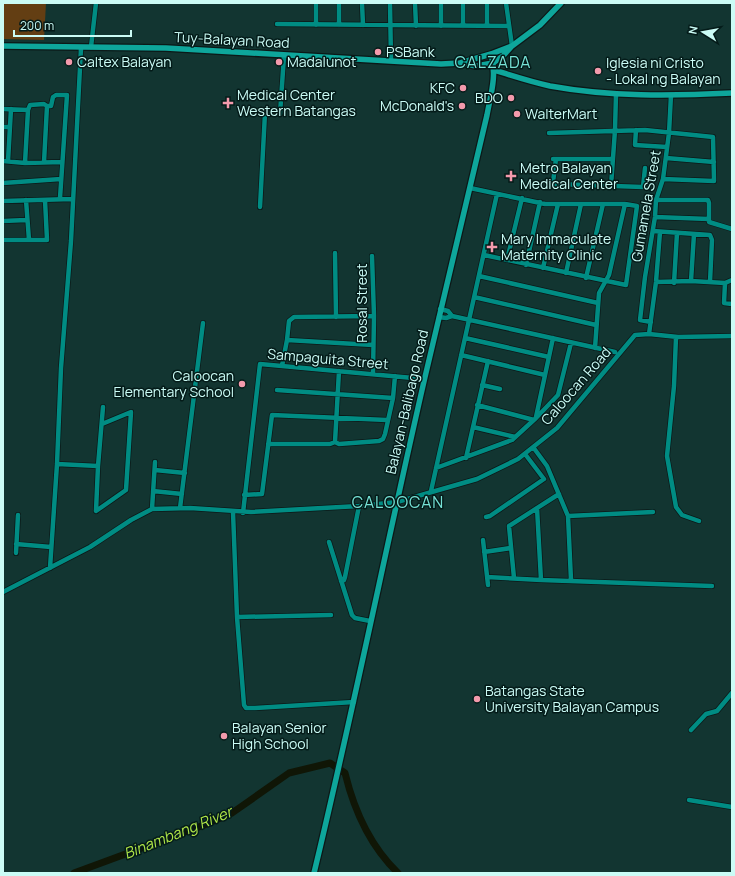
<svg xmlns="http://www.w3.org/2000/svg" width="735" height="876" font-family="Manrope,sans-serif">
<rect width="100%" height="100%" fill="#123531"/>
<path fill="#633e13" d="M3,3H46L44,40L3,39Z"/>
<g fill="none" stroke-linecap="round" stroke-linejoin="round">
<path stroke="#101606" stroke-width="7" d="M74,873L204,825L232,813L289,773L330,763L345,773C354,810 371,847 398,873"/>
<defs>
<path id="minor" d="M316,3V25
M339,3V25
M362,3L363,25
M390,3L391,60
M415,3L416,26
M441,3V26
M463,3V26
M487,3V26
M506,3L512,46
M277,24L509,26
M91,47L96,3
M47,106H51L53,97L56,95H67L60,198
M3,109L28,110
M3,127H9
M636,130L635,145L667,147
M549,133L645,130L713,137L714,181L663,179
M666,158L714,162
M553,159H613
M556,159L553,182L555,184L643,187L645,168
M3,161L25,163L62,162
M8,161L11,109
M25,163L28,110L30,105L44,104L47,106L44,162
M3,183L61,179
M611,186L615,130L616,94
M470,188L545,204H625L637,206L626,285L484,255
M26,200L29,240
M656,200H708L709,203V222L732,229
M3,201L72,199
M260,207L265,113L280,114L284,56
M655,217L709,219
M3,221L26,220
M653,231L710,235L712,240L710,282
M3,240H47L45,200
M335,253L336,317
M372,256L374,316L373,374
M507,260L522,198
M526,265L540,202
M543,268L558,204
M566,273L581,204
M479,276L598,303
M586,278L603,204
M691,281L694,234
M656,282L691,281L725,283L732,280
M674,283L677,233
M725,283L724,303L732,304
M474,297L596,325
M440,309L448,311L452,316L615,352
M439,317L446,318L452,316
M651,322L640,320L645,277L655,217L656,200L663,179L669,133L671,95
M649,334L656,282L660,232
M676,337L674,386L667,456L676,507L682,515L699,521
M465,338L549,357
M287,340L373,345
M595,348L599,293L609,275L625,204
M461,355L545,375
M282,366L287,340L289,321L294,317L374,316
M482,385L500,389
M277,390L393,398
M477,405L534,420
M536,417L553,338
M473,427L515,437
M335,442L339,371
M268,444H330L335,442L339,444L379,441L383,439L385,434L393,398L395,376
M533,447L547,466L568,516L571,580
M466,458L488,361
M57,464L98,466
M436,468L512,440L536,418L558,395L571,343
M155,470L185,473
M153,491L182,494
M431,491L497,194
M244,495L262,494L272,415L387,420
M180,508L203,323
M537,508L541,580
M152,509L155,462
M96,511L126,490L131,412L102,424
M96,511L98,466L103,407
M233,512L237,617L244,705L246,708H255L354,702
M243,513L260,364L424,379
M568,516L653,512
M486,517L490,516L544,479L525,454
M483,540L488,585
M329,542L352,615L355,618L370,621
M16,544L51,547
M484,552L511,548
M16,553L18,515
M50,568L57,464L61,368L71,241L81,48
M487,577L541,580L712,586
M514,578L509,526L559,494
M341,581L344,580L345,577L359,506
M3,592L90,547L131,520L152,509L190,508L251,512L359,506L397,502L477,479L518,459L557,428L635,335L649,334L678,337L732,336
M237,617L331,615
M691,730L706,714L717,711L732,693
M689,800L732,807"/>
<path id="major" d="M3,46L166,48L441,64L460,63L491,54L512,46
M462,63L476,66L493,63L503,56L512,46L540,25L561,3
M494,70C513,76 531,82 550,86C610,97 672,96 732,93
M314,873C354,708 387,542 425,377C445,289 467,202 487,115C491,93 497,76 491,54"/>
</defs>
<use href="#minor" stroke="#0b1918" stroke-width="6"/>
<use href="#major" stroke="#0b1918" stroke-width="8"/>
<use href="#minor" stroke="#008c83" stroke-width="4.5"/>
<use href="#major" stroke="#0ea69b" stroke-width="5.5"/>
</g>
<g fill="#f39aac" stroke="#041b19" stroke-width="1.5">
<circle cx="378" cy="52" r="4"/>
<circle cx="69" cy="62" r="4"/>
<circle cx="279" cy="62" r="4"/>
<circle cx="598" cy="71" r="4"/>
<circle cx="463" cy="88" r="4"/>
<circle cx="511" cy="98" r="4"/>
<path d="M226 97h4v4h4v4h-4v4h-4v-4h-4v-4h4z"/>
<circle cx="462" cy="106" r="4"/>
<circle cx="517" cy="114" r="4"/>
<path d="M509 170h4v4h4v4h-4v4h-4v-4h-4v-4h4z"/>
<path d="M490 241h4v4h4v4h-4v4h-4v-4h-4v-4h4z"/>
<circle cx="242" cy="384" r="4"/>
<circle cx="477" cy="699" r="4"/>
<circle cx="224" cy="736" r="4"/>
</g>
<g text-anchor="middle" stroke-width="3" stroke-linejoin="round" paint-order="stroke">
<g font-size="14" fill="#cbfcf6" stroke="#041b19">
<text transform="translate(232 40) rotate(3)" y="5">Tuy-Balayan Road</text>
<text transform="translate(646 206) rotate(-80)" y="5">Gumamela Street</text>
<text transform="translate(362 303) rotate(-90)" y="5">Rosal Street</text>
<text transform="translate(328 359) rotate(5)" y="5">Sampaguita Street</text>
<text transform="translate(576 386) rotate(-49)" y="5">Caloocan Road</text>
<text transform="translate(407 402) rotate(-77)" y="5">Balayan-Balibago Road</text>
</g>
<g font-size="14" fill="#cbfcf6" stroke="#041b19" text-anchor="start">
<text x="386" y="57">PSBank</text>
<text x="77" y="67">Caltex Balayan</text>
<text x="287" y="67">Madalunot</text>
<text x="606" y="68">Iglesia ni Cristo<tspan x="606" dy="16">- Lokal ng Balayan</tspan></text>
<text x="455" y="93" text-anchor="end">KFC</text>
<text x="237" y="100">Medical Center<tspan x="237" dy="16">Western Batangas</tspan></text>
<text x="503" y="103" text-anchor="end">BDO</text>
<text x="454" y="111" text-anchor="end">McDonald's</text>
<text x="525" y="119">WalterMart</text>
<text x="520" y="173">Metro Balayan<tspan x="520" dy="16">Medical Center</tspan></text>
<text x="501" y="244">Mary Immaculate<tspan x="501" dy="16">Maternity Clinic</tspan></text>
<text x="234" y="381" text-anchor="end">Caloocan<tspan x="234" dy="16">Elementary School</tspan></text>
<text x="485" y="696">Batangas State<tspan x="485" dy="16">University Balayan Campus</tspan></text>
<text x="232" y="733">Balayan Senior<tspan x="232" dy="16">High School</tspan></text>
</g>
<g font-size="15" font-style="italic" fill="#b0e648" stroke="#041b19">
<text transform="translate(178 833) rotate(-22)" y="5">Binambang River</text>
</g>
<g font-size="16" letter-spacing="1" fill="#76e2d6" stroke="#041b19">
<text x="493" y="68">CALZADA</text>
<text x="398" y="508">CALOOCAN</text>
</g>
</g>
<rect width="735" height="876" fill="none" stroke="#cbfcf6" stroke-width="8"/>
<g transform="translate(703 32) rotate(281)" stroke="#041b19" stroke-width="3" paint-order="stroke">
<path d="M0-3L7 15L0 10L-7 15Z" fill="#cbfcf6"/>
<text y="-6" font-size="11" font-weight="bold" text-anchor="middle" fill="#cbfcf6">N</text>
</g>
<path d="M14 30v6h117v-6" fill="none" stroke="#cbfcf6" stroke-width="2"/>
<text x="20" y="30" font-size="12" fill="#cbfcf6" stroke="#041b19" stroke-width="3" paint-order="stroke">200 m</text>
</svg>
